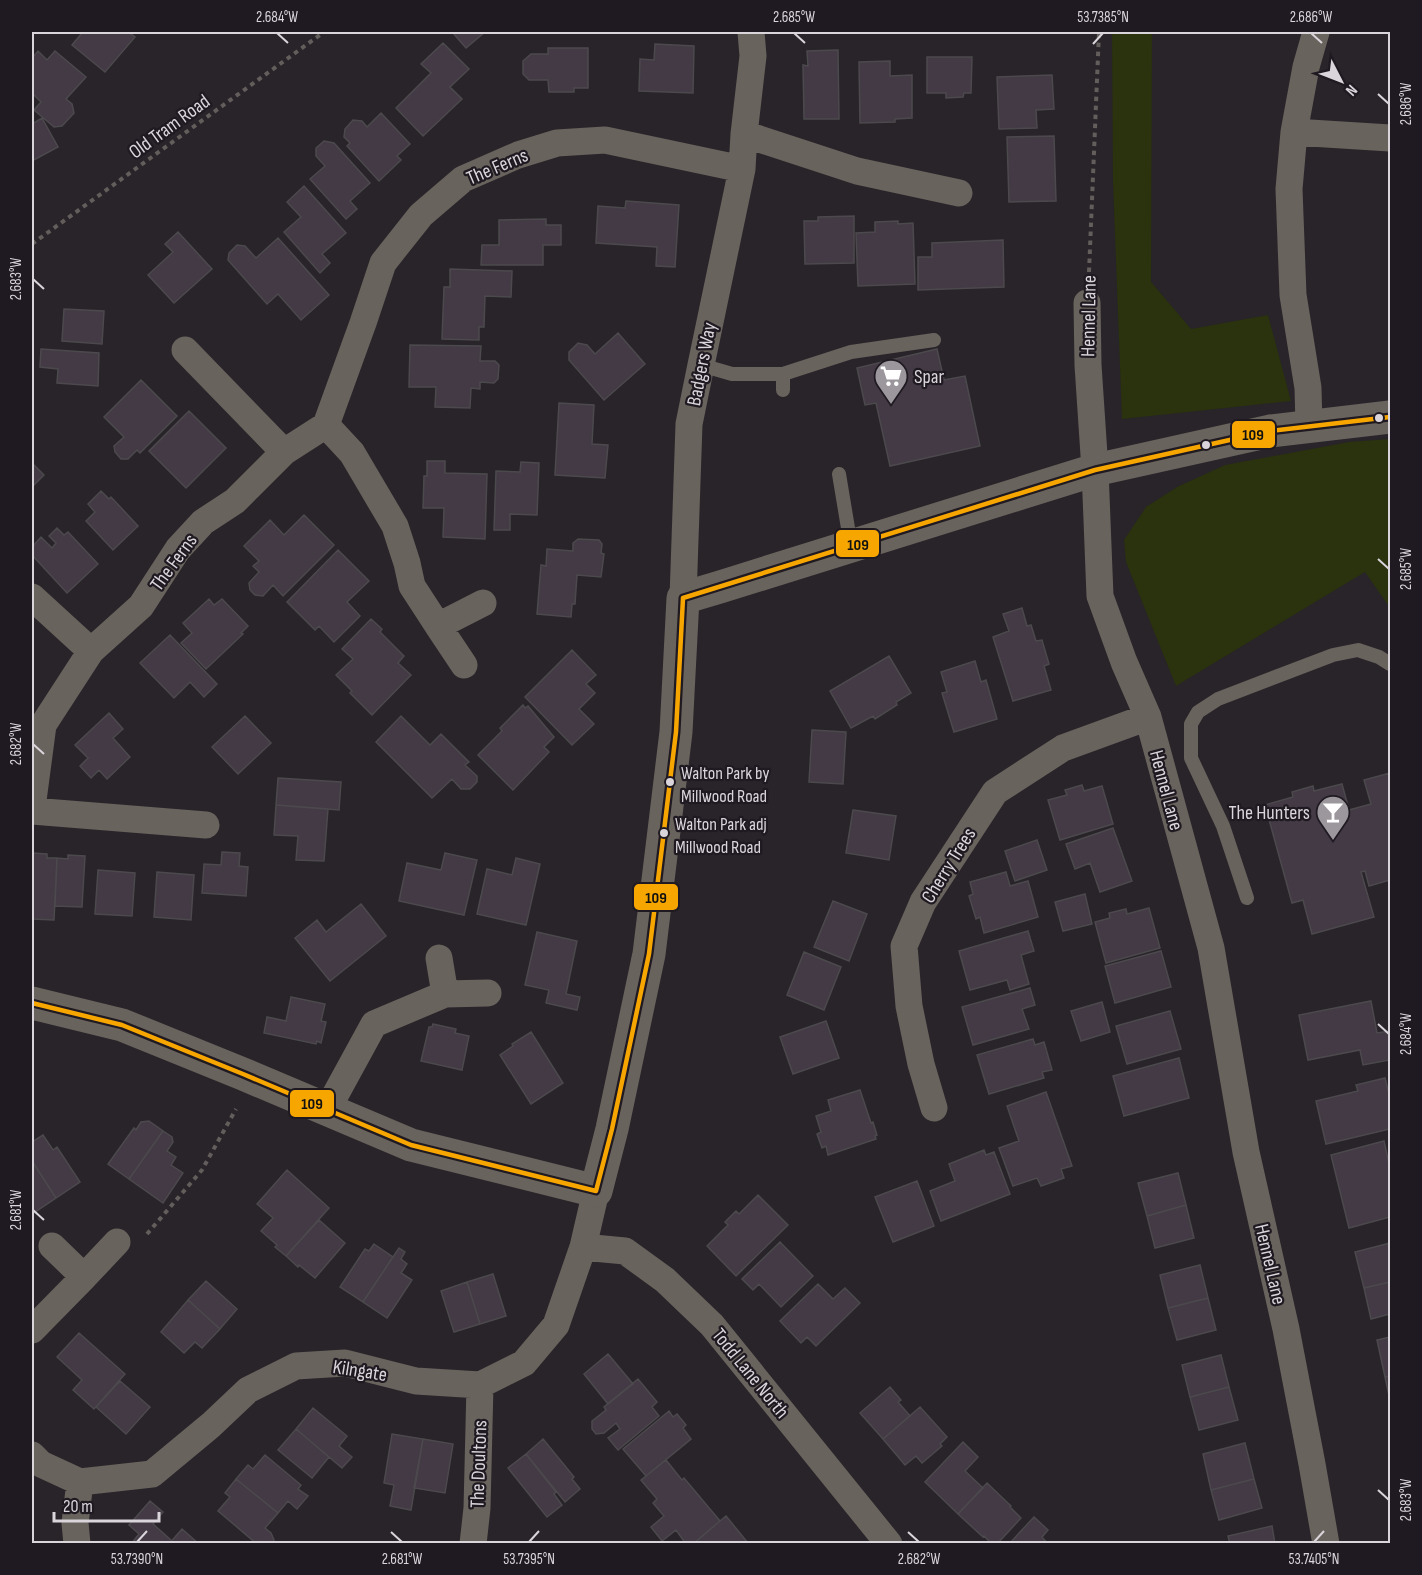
<svg xmlns="http://www.w3.org/2000/svg" width="1422" height="1575" font-family="'Sofia Sans Condensed',sans-serif">
<rect width="100%" height="100%" fill="#282429"/>
<path fill="#2a320e" d="M1112,32H1152L1151,282L1191,329L1268,315L1291,401L1122,419L1113,182Z
M1390,439V608L1365,572L1176,686L1126,562L1124,540L1146,507L1177,487L1225,465L1349,442Z"/>
<path fill="#433a45" stroke="#4c494d" stroke-width="1.5" d="M83,32H128L135,37L105,72L72,45Z
M455,32H485L466,48L453,33Z
M443,43L469,69L450,87L462,99L423,136L396,108L431,73L421,64Z
M655,44L694,46L693,93L639,91L640,59L654,60Z
M548,48H588V88H574V92H549L548,80H529L523,74V61L531,54H548Z
M838,50L839,119H804L803,65L808,66L807,51Z
M38,51L47,60L55,51L86,77L66,99L72,104L74,113L62,126L54,127L34,110L41,102L32,93V58Z
M927,57H972L971,93H964L963,97L946,98V93H927Z
M890,61V76L912,75V118L895,119V122L860,123L859,62Z
M1052,75L1054,109L1036,110L1037,128L999,129L997,77Z
M381,113L410,144L397,156L401,160L379,181L347,146L350,143L344,137L345,129L353,120L362,121L367,127Z
M42,118L58,147L32,161V124Z
M1054,136L1056,201L1009,202L1007,137Z
M324,141L334,143L370,183L350,201L357,209L346,219L310,179L325,166L316,156V148Z
M304,186L346,233L322,254L330,263L320,273L284,232L301,217L287,202Z
M626,201L679,205L675,267L656,266L657,247L596,243L598,206L625,208Z
M854,216V263L805,264L804,221H818V217Z
M546,219V225H561V245H543V265H481L482,245H499V220Z
M898,221V224L913,223L915,284L858,286L856,233L875,232V222Z
M178,232L212,269L174,303L148,275L173,252L165,244Z
M278,238L329,295L301,320L278,294L267,304L228,260L229,253L237,245L245,246L256,258Z
M1003,240L1004,287L918,290V257H932V243Z
M450,269L512,271L511,297L485,296L484,327H479V340L442,339L444,287H450Z
M64,309L104,311L102,344L62,341Z
M618,333L645,364L604,400L569,360V352L578,343L587,345L595,354Z
M410,345L481,346L480,361H495L499,365L498,379L494,383L480,382V389L471,388L470,408L435,407L436,387H409Z
M41,349L99,353L98,386L57,383L58,369L40,367Z
M937,349L944,380L965,376L980,446L890,466L876,403L865,405L857,368Z
M141,380L177,416L140,453L137,450L128,459H121L115,452L114,446L124,437L104,417Z
M559,403L594,405L592,444L608,445L605,478L555,475Z
M189,411L226,448L186,488L149,451Z
M427,461H445V473L487,474L485,539L443,537L444,508H423L424,476H427Z
M521,462L539,463L537,515L510,514V530H494L496,471L520,472Z
M32,463L44,475L32,487Z
M101,491L109,499L111,497L138,526L113,550L86,521L95,512L88,504Z
M304,515L334,545L283,596L273,585L263,596L255,595L250,590L249,583L259,572L253,566L259,561L244,546L270,520L284,535Z
M57,528L64,535L68,532L98,564L67,593L32,555V547L41,537L52,548L56,543L49,536Z
M578,539L599,540L602,544L601,553L604,554L601,577L577,575L575,604H572L571,617L537,614L541,565L546,566L547,549L573,551V543Z
M338,550L369,581L347,602L360,616L334,642L319,626L315,630L287,602Z
M209,599L214,605L222,599L248,626L241,633L243,634L206,669L181,643L192,633L183,623Z
M1022,608L1027,626L1031,625L1036,641L1042,640L1049,664L1044,666L1051,690L1013,701L993,637L1009,631L1003,614Z
M371,619L382,629L380,632L404,656L398,663L411,675L372,715L350,693L352,691L336,675L353,659L342,649Z
M170,635L217,684L204,697L190,682L174,698L140,663Z
M572,650L596,675L586,684L595,693L579,709L594,724L572,745L525,697Z
M889,656L911,693L896,702L897,705L875,719L873,716L851,728L830,691Z
M975,661L981,682L986,680L997,719L954,732L942,693L947,692L941,672Z
M523,705L525,708L528,706L554,737L544,747L549,752L513,790L478,755L502,731L500,728Z
M109,713L123,729L113,738L130,757L107,779L99,770L91,778L80,766L88,758L75,745Z
M245,716L271,743L238,774L212,747Z
M401,716L430,745L441,734L469,762L465,765L477,776V782L470,789H461L452,779L432,798L376,742Z
M812,730L846,732L843,784L809,782Z
M1390,773V880L1369,886L1365,871L1361,872L1374,917L1312,934L1303,900L1292,903L1265,805L1293,797L1292,792L1313,786L1314,791L1342,784L1349,810L1371,804L1364,780Z
M278,778L341,782L339,810L276,805Z
M1082,785L1084,791L1102,786L1113,824L1060,840L1048,800L1067,795L1065,790Z
M276,805L328,809L324,861L296,860L298,836L274,835Z
M853,810L896,816L889,860L846,853Z
M1113,828L1132,881L1100,892L1090,863L1075,869L1066,844Z
M1037,840L1047,870L1015,881L1005,851Z
M222,852L240,853L239,866L248,867L246,896L202,893L204,864L221,865Z
M32,853L47,854V858H57L54,920L32,919Z
M445,853L477,860L464,915L399,901L407,863L441,870Z
M68,855L85,856L82,907L55,906L57,858L68,859Z
M516,858L540,864L526,925L477,914L487,869L512,875Z
M98,870L135,873L132,916L95,914Z
M157,872L194,875L191,920L154,917Z
M1006,872L1010,886L1028,881L1038,917L984,933L980,917L976,919L969,896L973,894L970,882Z
M1085,894L1092,924L1063,931L1055,902Z
M833,901L867,914L849,961L814,947Z
M361,904L386,936L330,981L295,938L317,920L326,932Z
M1149,908L1160,948L1106,963L1095,922L1110,918L1109,913L1126,909L1127,914Z
M1028,931L1034,951L1021,955L1029,984L1010,990L1007,980L970,990L959,951Z
M537,932L577,941L566,994L580,997L577,1010L546,1003L549,990L525,985Z
M1161,951L1171,987L1115,1003L1105,966Z
M804,952L841,967L824,1010L787,995Z
M1030,988L1035,1005L1022,1009L1029,1029L973,1045L962,1007Z
M291,997L325,1004L321,1021L326,1022L321,1043L317,1041L316,1044L264,1033L267,1017L286,1021Z
M1371,1001L1377,1033L1390,1031V1060L1363,1065L1360,1050L1308,1060L1299,1015Z
M1102,1002L1110,1032L1081,1041L1071,1011Z
M1170,1011L1181,1049L1127,1064L1116,1026Z
M826,1021L839,1058L793,1074L780,1037Z
M433,1024L456,1029L455,1033L469,1036L462,1070L421,1061L429,1027H432Z
M531,1032L563,1083L531,1104L500,1055L513,1046L512,1044Z
M1033,1039L1035,1045L1044,1042L1052,1070L1042,1072L1044,1078L989,1094L977,1055Z
M1179,1058L1189,1098L1124,1116L1113,1076Z
M1385,1078L1390,1098V1129L1326,1144L1316,1101L1358,1091L1356,1085Z
M860,1090L871,1123L873,1122L877,1135L875,1136L876,1139L828,1155L826,1146L822,1148L817,1134L821,1132L816,1116L831,1111L828,1100Z
M1046,1092L1072,1166L1061,1169L1064,1178L1041,1186L1037,1178L1013,1186L999,1148L1019,1141L1007,1106Z
M149,1121L163,1131L129,1179L108,1164L134,1128L136,1130L141,1122Z
M163,1131L172,1137L173,1142L167,1151L176,1157L171,1165L183,1173L163,1203L129,1179Z
M43,1135L53,1150L57,1147L80,1182L56,1198L32,1161V1142Z
M1384,1141L1390,1168V1217L1349,1228L1331,1155Z
M984,1150L986,1155L994,1152L1010,1194L941,1221L930,1191L955,1181L949,1164Z
M32,1161L56,1198L32,1214Z
M287,1170L329,1208L286,1256L275,1247L277,1245L261,1231L273,1218L257,1204Z
M1178,1173L1186,1205L1147,1216L1138,1183Z
M917,1181L934,1226L893,1242L875,1197Z
M758,1195L788,1225L736,1276L707,1246L728,1225L725,1222L736,1211L739,1214Z
M1186,1205L1194,1238L1155,1248L1147,1216Z
M319,1220L345,1243L315,1278L299,1265L298,1267L286,1256Z
M780,1242L813,1276L781,1307L759,1284L753,1290L742,1279Z
M1390,1243V1282L1364,1288L1355,1252Z
M374,1244L393,1257L363,1302L340,1287L365,1249L369,1251Z
M399,1248L405,1252L401,1259L407,1264L401,1273L412,1280L387,1318L363,1302Z
M1200,1265L1208,1298L1168,1308L1160,1275Z
M493,1274L506,1316L480,1324L467,1282Z
M206,1281L237,1309L220,1329L188,1300Z
M467,1282L480,1324L454,1332L441,1291Z
M1390,1282V1314L1371,1319L1364,1288Z
M818,1284L833,1299L845,1288L860,1303L816,1346L807,1337L801,1343L780,1321Z
M1208,1298L1216,1330L1177,1340L1168,1308Z
M188,1300L220,1329L202,1348L195,1342L184,1353L161,1332Z
M79,1333L125,1374L94,1409L73,1390L82,1380L57,1357Z
M1390,1337V1376L1385,1377L1377,1340Z
M608,1354L633,1384L608,1404L584,1374Z
M1221,1355L1229,1387L1190,1397L1182,1365Z
M1390,1376V1400L1385,1377Z
M638,1379L657,1402L652,1407L659,1416L618,1450L608,1438L620,1429L616,1423L604,1433L596,1434L592,1429V1421L606,1410L604,1407Z
M120,1381L150,1407L126,1434L96,1407Z
M890,1387L901,1400L898,1402L910,1416L883,1439L860,1413Z
M1229,1387L1238,1420L1199,1430L1190,1397Z
M920,1407L947,1437L940,1444L942,1446L922,1463L916,1456L905,1465L883,1439Z
M313,1408L347,1436L339,1446L352,1457L342,1468L296,1429Z
M669,1411L673,1417L677,1414L686,1425L683,1428L691,1439L646,1476L623,1449Z
M296,1429L329,1457L312,1478L278,1450Z
M392,1434L423,1439L411,1510L390,1506L394,1485L384,1483Z
M423,1439L453,1444L445,1493L414,1488Z
M543,1439L574,1477L572,1479L580,1489L565,1502L526,1454Z
M963,1442L978,1457L965,1471L983,1488L958,1514L925,1482Z
M1245,1443L1254,1479L1211,1490L1203,1454Z
M526,1454L556,1492L554,1494L562,1505L547,1517L508,1468Z
M265,1455L301,1485L298,1489L308,1496L297,1509L288,1501L278,1513L236,1479L248,1465L253,1469Z
M666,1460L682,1480L684,1478L720,1521L693,1544H686L676,1530L662,1541L651,1527L664,1516L653,1503L657,1499L641,1480Z
M236,1479L278,1513L265,1528L271,1533L274,1540L272,1544H257L218,1511L230,1497L225,1493Z
M1254,1479L1262,1508L1219,1520L1211,1490Z
M987,1483L1011,1506L1010,1507L1021,1518L997,1544H992L984,1536L983,1537L958,1514Z
M150,1501L163,1512L153,1524L172,1541L169,1544H131L139,1534L129,1525Z
M726,1516L748,1543L693,1544L720,1521Z
M1034,1517L1048,1530L1042,1537L1048,1544H1009Z
M1272,1526L1275,1544H1230L1228,1536Z
M182,1529L199,1544H169Z"/>
<g fill="none" stroke-linecap="round" stroke-linejoin="round">
<path stroke="#635e5c" stroke-width="4" stroke-dasharray="4.5 4.5" stroke-linecap="butt" d="M32,244L324,32
M1089,272L1099,32
M147,1234L202,1170L236,1109"/>
<path stroke="#69635d" stroke-width="14" d="M701,365L732,374H783V390
M783,374L851,352L934,340
M839,474L851,546
M1247,898L1223,826L1191,758V724L1198,712L1218,699L1333,655L1358,650L1379,657L1390,664"/>
<path stroke="#69635d" stroke-width="27" d="M1294,132L1390,138
M744,134L857,171L959,193
M1087,303L1088,365L1095,470L1100,596L1124,662L1148,717L1211,948L1246,1152L1286,1329L1312,1464L1326,1544
M185,350L284,452
M326,425L352,453L395,526L407,563L412,586L438,626
M1309,426L1308,388L1293,295L1289,189L1294,132L1306,67L1316,32
M32,597L91,651
M683,598L689,424L701,365L742,169L744,134L753,56L751,32
M464,665L438,626L483,603
M32,808L43,725L91,651L141,606L178,549L203,522L235,501L284,452L326,425L363,323L383,263L421,215L463,179L518,155L557,143L605,140L742,169
M32,811L206,825
M439,958L445,994L488,993
M934,1108L921,1064L909,1006L904,946L923,902L995,792L1063,748L1148,717
M327,1110L374,1024L445,994
M52,1246L84,1277L117,1242
M583,1247L625,1251L665,1280L712,1325L889,1544
M32,1330L84,1277
M32,1455L41,1464L80,1482L152,1474L211,1425L248,1390L296,1366L345,1363L416,1381L480,1385L524,1363L556,1325L583,1247L596,1191
M77,1544L75,1523L80,1482
M473,1544L477,1508L480,1385"/>
<path stroke="#69635d" stroke-width="33" d="M32,1003L122,1025L243,1074L411,1145L596,1191L612,1129L649,954L676,732L683,598L720,587L1095,470L1270,431L1390,417"/>
<defs>
<path id="bus-1" d="M683,598L1095,470L1270,431L1390,417
M32,1003L122,1025L243,1074L411,1145L596,1191
M596,1191L612,1129L649,954L676,732L683,598"/>
</defs>
<use href="#bus-1" stroke="#1f1921" stroke-width="9"/>
<use href="#bus-1" stroke="#f7a600" stroke-width="4.5"/>
</g>
<path fill="none" stroke="#dad5db" stroke-width="2" d="M277,33L288,43M794,33L805,43M1311,33L1322,43M1093,44L1103,33M1378,94L1389,104M33,279L44,289M1378,559L1389,569M33,744L44,754M1378,1024L1389,1034M33,1210L44,1220M1378,1490L1389,1500M391,1532L402,1542M908,1532L919,1542M137,1542L147,1531M529,1542L539,1531M1314,1542L1324,1531"/>
<defs>
<symbol id="supermarket-pin" viewBox="-11 -11 22 30"><path d="M0 17L-7.5 6A9.5 9.5 0 1 1 7.5 6Z" fill="#9c979d" stroke="#1f1921"/><path d="M-6-5.5h2.5l.6 2H6L4.5 2H-2.5L-4.4-4H-6ZM-1.5 3.2a1.3 1.3 0 1 0 .1 0ZM3 3.2a1.3 1.3 0 1 0 .1 0Z" fill="#fff"/></symbol>
<symbol id="bar-pin" viewBox="-11 -11 22 30"><path d="M0 17L-7.5 6A9.5 9.5 0 1 1 7.5 6Z" fill="#9c979d" stroke="#1f1921"/><path d="M-6-5H6L.8 .8V4.5H3.5V6h-7V4.5H-.8V.8Z" fill="#fff"/></symbol>
</defs>
<g fill-rule="evenodd">
<use href="#supermarket-pin" x="872" y="357" width="38" height="52"/>
<use href="#bar-pin" x="1314" y="793" width="38" height="52"/>
</g>
<g fill="#dad5db" stroke="#1f1921" stroke-width="2">
<circle cx="1379" cy="418" r="5"/>
<circle cx="1206" cy="445" r="5"/>
<circle cx="670" cy="782" r="5"/>
<circle cx="664" cy="833" r="5"/>
</g>
<g text-anchor="middle" stroke-width="4.5" stroke-linejoin="round" paint-order="stroke">
<g font-size="18" fill="#dad5db" stroke="#1f1921" text-anchor="start">
<text x="681" y="779">Walton Park by<tspan x="681" dy="23">Millwood Road</tspan></text>
<text x="675" y="830">Walton Park adj<tspan x="675" dy="23">Millwood Road</tspan></text>
</g>
<g font-size="20" fill="#dad5db" stroke="#1f1921">
<text transform="translate(169 126) rotate(-36)" y="7">Old Tram Road</text>
<text transform="translate(497 166) rotate(-23)" y="7">The Ferns</text>
<text transform="translate(1088 316) rotate(-89)" y="7">Hennel Lane</text>
<text transform="translate(701 364) rotate(-79)" y="7">Badgers Way</text>
<text transform="translate(173 562) rotate(-54)" y="7">The Ferns</text>
<text transform="translate(1167 790) rotate(75)" y="7">Hennel Lane</text>
<text transform="translate(948 865) rotate(-58)" y="7">Cherry Trees</text>
<text transform="translate(1271 1264) rotate(77)" y="7">Hennel Lane</text>
<text transform="translate(360 1370) rotate(9)" y="7">Kilngate</text>
<text transform="translate(751 1373) rotate(51)" y="7">Todd Lane North</text>
<text transform="translate(478 1464) rotate(-88)" y="7">The Doultons</text>
</g>
<g font-size="20" fill="#dad5db" stroke="#1f1921" text-anchor="start">
<text x="914" y="383">Spar</text>
<text x="1310" y="819" text-anchor="end">The Hunters</text>
</g>
</g>
<g stroke="#1f1921" stroke-width="2">
<rect x="1231" y="420" width="45" height="29" rx="6" fill="#f7a600"/>
<rect x="835" y="529" width="45" height="29" rx="6" fill="#f7a600"/>
<rect x="633" y="883" width="46" height="28" rx="6" fill="#f7a600"/>
<rect x="289" y="1089" width="46" height="29" rx="6" fill="#f7a600"/>
</g>
<g font-size="16" text-anchor="middle" font-weight="bold" fill="#111">
<text x="1253" y="440">109</text>
<text x="858" y="550">109</text>
<text x="656" y="903">109</text>
<text x="312" y="1109">109</text>
</g>
<rect width="1422" height="1575" fill="none" stroke="#1f1921" stroke-width="66"/>
<g transform="translate(1341 81) rotate(132)" stroke="#1f1921" stroke-width="4.5" paint-order="stroke">
<path d="M0-4.5L10 22L0 15L-10 22Z" fill="#dad5db"/>
<text y="-9" font-size="16" font-weight="bold" text-anchor="middle" fill="#dad5db">N</text>
</g>
<path d="M54 1512v9h105v-9" fill="none" stroke="#dad5db" stroke-width="3"/>
<text x="63" y="1512" font-size="18" fill="#dad5db" stroke="#1f1921" stroke-width="4.5" paint-order="stroke">20 m</text>
<rect x="33" y="33" width="1356" height="1509" fill="none" stroke="#dad5db" stroke-width="2"/>
<g font-size="15" text-anchor="middle" fill="#dad5db">
<text x="277" y="22">2.684°W</text>
<text x="794" y="22">2.685°W</text>
<text x="1103" y="22">53.7385°N</text>
<text x="1311" y="22">2.686°W</text>
<text transform="translate(1406 104) rotate(-90)" y="5">2.686°W</text>
<text transform="translate(16 279) rotate(-90)" y="5">2.683°W</text>
<text transform="translate(1406 569) rotate(-90)" y="5">2.685°W</text>
<text transform="translate(16 744) rotate(-90)" y="5">2.682°W</text>
<text transform="translate(1406 1034) rotate(-90)" y="5">2.684°W</text>
<text transform="translate(16 1210) rotate(-90)" y="5">2.681°W</text>
<text transform="translate(1406 1500) rotate(-90)" y="5">2.683°W</text>
<text x="137" y="1564">53.7390°N</text>
<text x="402" y="1564">2.681°W</text>
<text x="529" y="1564">53.7395°N</text>
<text x="919" y="1564">2.682°W</text>
<text x="1314" y="1564">53.7405°N</text>
</g>
</svg>
